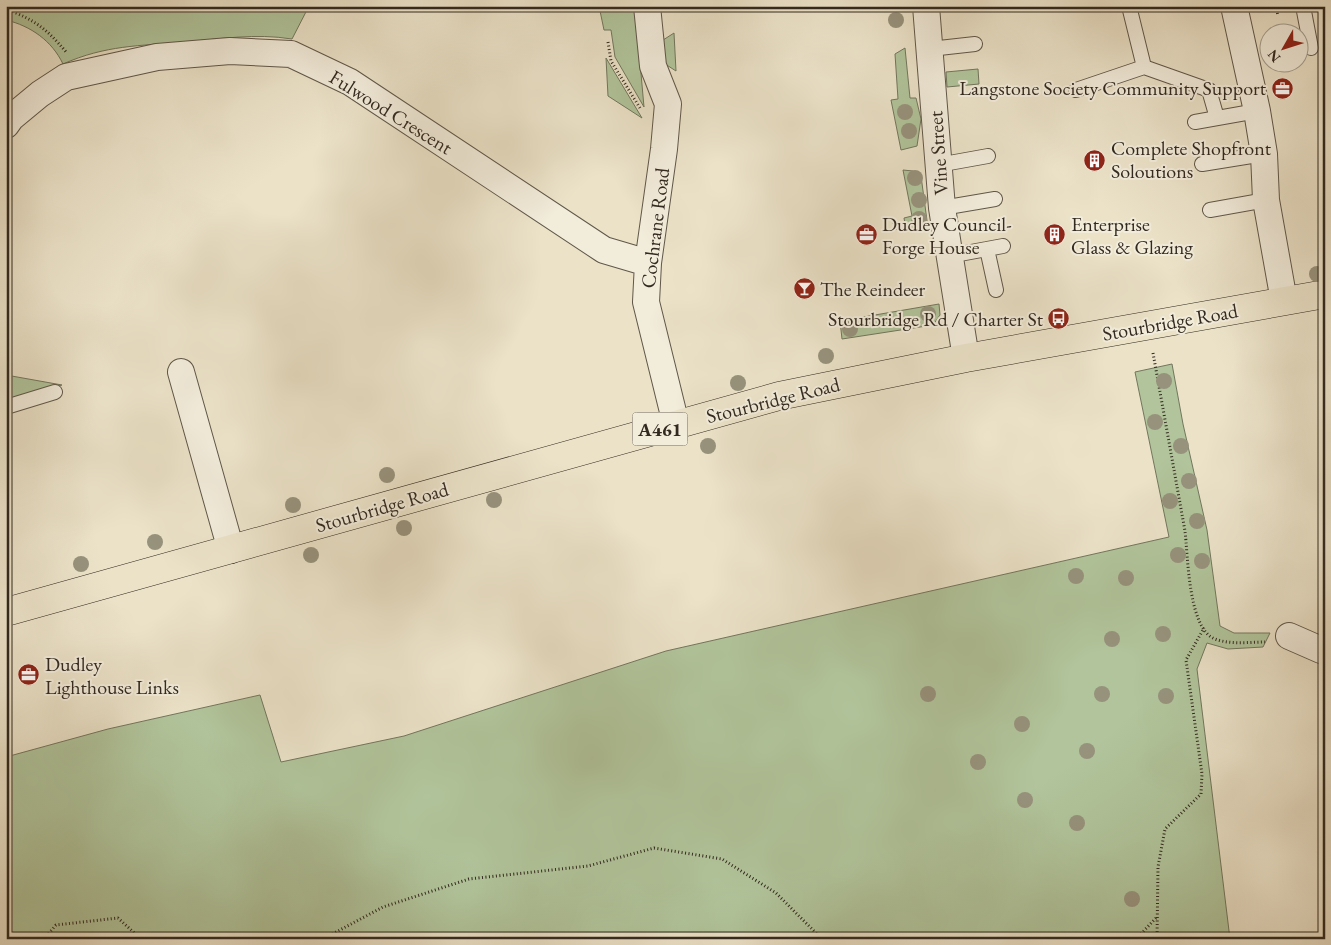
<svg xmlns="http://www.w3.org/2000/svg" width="1331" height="945" font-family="'EB Garamond',serif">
<rect width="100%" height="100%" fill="#ebe2c8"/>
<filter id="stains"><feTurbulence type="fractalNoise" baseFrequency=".004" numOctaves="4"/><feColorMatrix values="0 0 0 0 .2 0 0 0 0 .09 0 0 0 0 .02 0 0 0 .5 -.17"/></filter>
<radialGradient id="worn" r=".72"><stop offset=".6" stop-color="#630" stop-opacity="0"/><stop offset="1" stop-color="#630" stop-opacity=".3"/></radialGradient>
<path fill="#b1c49b" stroke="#72765d" d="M6,6H309L292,39C255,33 221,39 184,42C139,46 106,45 63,64C52,41 31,26 6,20Z
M599,6L635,7L644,107L615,57L611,30H604Z
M674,33L676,71L662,62L660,42Z
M905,48L910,98H916L921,119L917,146L901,150L891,100L898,99L895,54Z
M606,58L642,118L608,96Z
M978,69L979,84L947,87L946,72Z
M903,170L913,171L921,176L928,228L906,230L904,218L912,216Z
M939,304L940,315L933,325L842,339L840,321Z
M1172,364L1183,424L1207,530L1220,626L1234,633H1270L1263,647L1228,649L1207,643L1197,669L1230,939H6V757L108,729L260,695L281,762L404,736L666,651L1169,537L1135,372Z
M6,375L62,385L6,400Z"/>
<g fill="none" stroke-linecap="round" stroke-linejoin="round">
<defs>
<path id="lane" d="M1129,6L1144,67L1209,90L1217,118
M1303,6L1311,48
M930,49L975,44
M1076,90L1144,67
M1195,122L1257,111
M1202,164L1264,154
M938,165L988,156
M942,208L995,199
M1210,210L1266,200
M987,249L996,290
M949,256L1003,246
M6,407L55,392"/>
<path id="street" d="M647,6L653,66L668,104L664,149L648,263L646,302L676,424
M926,6L942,208L966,358
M1234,6L1257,111L1264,154L1266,200L1284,301
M6,125L11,118L40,94L66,77L157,57L230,51L291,54L350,82L604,250L648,263
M181,372L231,550
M1289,636L1321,650L1325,647"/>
<path id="primary" d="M6,612L779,396L966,358L1325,294"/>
</defs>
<use href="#lane" stroke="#605749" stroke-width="16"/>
<use href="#street" stroke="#605749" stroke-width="28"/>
<use href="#primary" stroke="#32291f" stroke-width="29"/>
<path stroke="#32291f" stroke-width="3" stroke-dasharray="1 2.5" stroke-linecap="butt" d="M1276,6L1278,16
M6,9C35,20 47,29 66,52
M608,42L611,61L640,108
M893,219L896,232
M1153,353L1185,531C1188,555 1188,629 1215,639C1231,645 1249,642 1265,642
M44,939L56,925L118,918L141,939
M323,939L383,907L469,879L588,866L654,848L722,859L776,893L822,939
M1136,939L1157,917
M1157,939L1158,867L1165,829L1201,794L1202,774L1186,660L1204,628"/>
<use href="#lane" stroke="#f2ecdb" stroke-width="14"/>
<use href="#street" stroke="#f2ecdb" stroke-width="26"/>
<use href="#primary" stroke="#ebe2c8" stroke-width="28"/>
</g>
<g fill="#97927c">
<circle cx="896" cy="20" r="8"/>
<circle cx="905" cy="112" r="8"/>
<circle cx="909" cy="131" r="8"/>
<circle cx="915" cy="178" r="8"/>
<circle cx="919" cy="200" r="8"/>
<circle cx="919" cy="219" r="8"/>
<circle cx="1317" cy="274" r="8"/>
<circle cx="928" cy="314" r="8"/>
<circle cx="850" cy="329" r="8"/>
<circle cx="826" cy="356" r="8"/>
<circle cx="1164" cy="381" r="8"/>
<circle cx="738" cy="383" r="8"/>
<circle cx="1155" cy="422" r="8"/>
<circle cx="708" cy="446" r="8"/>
<circle cx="1181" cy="446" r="8"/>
<circle cx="387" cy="475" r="8"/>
<circle cx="1189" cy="481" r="8"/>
<circle cx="494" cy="500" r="8"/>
<circle cx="1170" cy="501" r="8"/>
<circle cx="293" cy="505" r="8"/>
<circle cx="1197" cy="521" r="8"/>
<circle cx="404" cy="528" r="8"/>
<circle cx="155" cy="542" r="8"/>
<circle cx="311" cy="555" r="8"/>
<circle cx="1178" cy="555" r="8"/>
<circle cx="1202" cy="561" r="8"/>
<circle cx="81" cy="564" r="8"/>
<circle cx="1076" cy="576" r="8"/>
<circle cx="1126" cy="578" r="8"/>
<circle cx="1163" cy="634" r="8"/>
<circle cx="1112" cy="639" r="8"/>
<circle cx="928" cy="694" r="8"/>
<circle cx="1102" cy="694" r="8"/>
<circle cx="1166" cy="696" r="8"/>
<circle cx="1022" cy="724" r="8"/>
<circle cx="1087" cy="751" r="8"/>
<circle cx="978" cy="762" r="8"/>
<circle cx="1025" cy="800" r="8"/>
<circle cx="1077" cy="823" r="8"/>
<circle cx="1132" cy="899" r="8"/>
</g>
<defs>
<symbol id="office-disc" viewBox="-11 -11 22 22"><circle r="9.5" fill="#8f2418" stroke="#f2ecdb"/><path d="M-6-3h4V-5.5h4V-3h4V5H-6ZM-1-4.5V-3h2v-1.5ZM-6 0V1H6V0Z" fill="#fff"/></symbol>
<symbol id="building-disc" viewBox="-11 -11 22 22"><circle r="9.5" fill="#8f2418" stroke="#f2ecdb"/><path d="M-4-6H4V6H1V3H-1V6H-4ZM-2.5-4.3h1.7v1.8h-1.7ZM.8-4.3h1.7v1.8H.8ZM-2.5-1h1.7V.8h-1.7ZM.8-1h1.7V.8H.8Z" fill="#fff"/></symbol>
<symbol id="bar-disc" viewBox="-11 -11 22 22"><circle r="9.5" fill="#8f2418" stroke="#f2ecdb"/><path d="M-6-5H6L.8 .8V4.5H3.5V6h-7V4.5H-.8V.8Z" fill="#fff"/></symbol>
<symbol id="bus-disc" viewBox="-11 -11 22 22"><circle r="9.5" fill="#8f2418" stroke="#f2ecdb"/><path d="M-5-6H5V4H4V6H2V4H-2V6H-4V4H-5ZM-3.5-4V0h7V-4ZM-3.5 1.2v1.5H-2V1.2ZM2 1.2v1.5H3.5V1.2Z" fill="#fff"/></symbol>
</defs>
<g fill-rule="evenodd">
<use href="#office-disc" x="1270" y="76" width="25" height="25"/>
<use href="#building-disc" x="1082" y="148" width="25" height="25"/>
<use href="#office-disc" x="854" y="222" width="25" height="25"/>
<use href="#building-disc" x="1042" y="222" width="25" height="25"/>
<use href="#bar-disc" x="792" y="276" width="25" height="25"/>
<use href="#bus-disc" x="1046" y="306" width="25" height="25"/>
<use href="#office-disc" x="16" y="662" width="25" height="25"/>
</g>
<g text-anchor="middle" stroke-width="4" stroke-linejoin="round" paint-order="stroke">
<rect fill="#f2ecdb" stroke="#6c6457" stroke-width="1" x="632.5" y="412.5" width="55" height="33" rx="4"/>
<g font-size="19" font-weight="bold" fill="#32291f">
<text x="660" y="436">A461</text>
</g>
<g font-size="20" fill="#32291f" stroke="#f2ecdb" text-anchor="start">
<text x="1266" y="95" text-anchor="end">Langstone Society Community Support</text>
<text x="1111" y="155">Complete Shopfront<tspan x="1111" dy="23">Soloutions</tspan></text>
<text x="882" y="231">Dudley Council-<tspan x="882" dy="23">Forge House</tspan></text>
<text x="1071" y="231">Enterprise<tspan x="1071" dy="23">Glass &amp; Glazing</tspan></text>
<text x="820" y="296">The Reindeer</text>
<text x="1043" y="326" text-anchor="end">Stourbridge Rd / Charter St</text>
<text x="45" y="671">Dudley<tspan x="45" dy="23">Lighthouse Links</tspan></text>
</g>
<g font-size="20" fill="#32291f" stroke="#f2ecdb">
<text transform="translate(391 112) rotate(32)" y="7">Fulwood Crescent</text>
<text transform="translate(938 153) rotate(-94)" y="7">Vine Street</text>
<text transform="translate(655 228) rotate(-83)" y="7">Cochrane Road</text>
<text transform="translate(1170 322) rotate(-10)" y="7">Stourbridge Road</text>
<text transform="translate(773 400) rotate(-14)" y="7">Stourbridge Road</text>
<text transform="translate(382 507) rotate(-16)" y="7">Stourbridge Road</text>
</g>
</g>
<rect width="1331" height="945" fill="none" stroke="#ebe2c8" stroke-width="25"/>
<rect x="8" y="8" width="1316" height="930" fill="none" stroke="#32291f" stroke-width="2.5"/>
<rect x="12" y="12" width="1306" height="920" fill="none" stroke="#32291f"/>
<g transform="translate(1284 48) rotate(231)"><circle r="24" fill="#f2ecdb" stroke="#a59e90"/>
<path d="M0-4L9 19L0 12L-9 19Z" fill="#8f2418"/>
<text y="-8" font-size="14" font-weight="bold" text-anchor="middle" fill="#32291f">N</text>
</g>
<rect width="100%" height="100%" filter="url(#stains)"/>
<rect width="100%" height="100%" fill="url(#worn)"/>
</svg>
